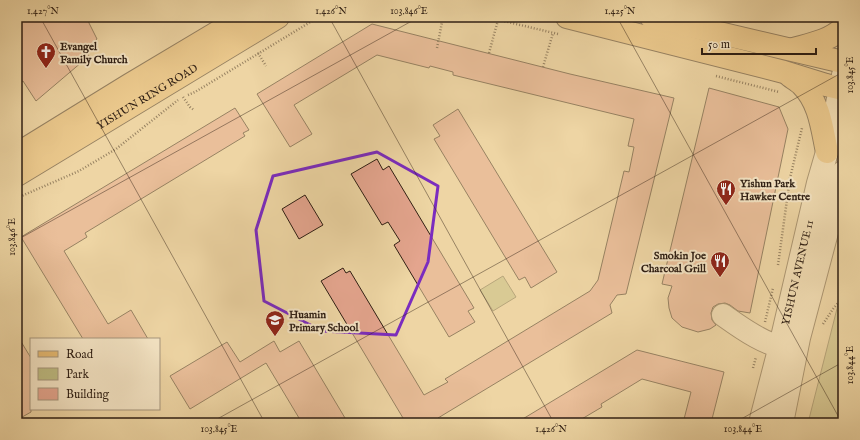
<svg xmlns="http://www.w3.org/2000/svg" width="860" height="440" font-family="'IM FELL English',serif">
<rect width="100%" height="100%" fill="#eed6a4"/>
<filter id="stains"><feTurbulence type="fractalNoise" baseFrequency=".005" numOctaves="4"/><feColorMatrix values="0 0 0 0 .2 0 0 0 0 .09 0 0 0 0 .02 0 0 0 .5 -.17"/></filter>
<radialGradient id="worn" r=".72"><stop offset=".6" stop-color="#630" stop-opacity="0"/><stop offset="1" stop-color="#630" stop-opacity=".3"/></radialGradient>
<path fill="#bebc82" stroke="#766d4a" d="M503,276L516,297L493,311L480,290Z
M843,285V423H808Z"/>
<path fill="#e4a58e" stroke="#2e1e13" d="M17,17H86L97,39L85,49L89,56L36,101L23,81L17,84Z
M372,24L570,74L674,98L626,294L617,295L610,305L612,313L438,418L441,423H406L321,281L343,268L346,273L350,271L424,395L448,382L445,379L590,291L598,280L624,171L629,172L634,147L628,146L634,119L453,75V72L430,66L429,68L377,55L294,105L312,134L290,147L257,94Z
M709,88L779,107L788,129L750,313L738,311L730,305L725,303L718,304L713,307L711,313L712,320L716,325L710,329L698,332L682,327L672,318L669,308L668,298L672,286L662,284Z
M235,108L249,130L243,133L245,136L85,233L87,237L64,251L108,324L131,310L148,339H83L21,237Z
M458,109L557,272L531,288L525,277L519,280L434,139L440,136L433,125Z
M377,159L383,170L389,166L474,308L468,311L475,322L449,337L394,245L400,241L388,222L382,225L351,174Z
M305,195L323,225L299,239L282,209Z
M17,335L31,358V412L17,420Z
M274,341L280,352L299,341L348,423H302L266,363L190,409L170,376L227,342L240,362Z
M637,350L724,372L711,423H683L691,392L642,379L601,404L602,407L575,423H516Z"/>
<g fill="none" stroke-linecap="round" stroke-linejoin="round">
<defs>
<g id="minor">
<path d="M723,315C737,325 771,350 788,346C789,345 792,344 793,343"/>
<path id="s1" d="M760,423L780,346L818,183L827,152L843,75"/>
<path d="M782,423L799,338L843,172"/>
</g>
<g id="major">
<path d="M567,17L784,72L826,85L843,89"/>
<path d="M651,17L843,62"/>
<path d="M793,49C811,44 829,41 843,28"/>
<path d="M790,76C794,79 799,82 802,85C820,103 822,129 827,152"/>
<path d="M17,154L129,85L243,17"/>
<path id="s2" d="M17,175L278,17"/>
</g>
</defs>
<use href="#minor" stroke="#5e4c37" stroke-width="24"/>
<use href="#major" stroke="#2e1e13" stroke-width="24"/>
<path stroke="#2e1e13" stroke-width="2.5" stroke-dasharray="1 2" stroke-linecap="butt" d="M487,17L558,34
M437,48L443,17
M258,53L266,66
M489,53L498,20
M543,67L553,33
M716,76L779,92
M188,95L195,92L228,72L312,21L321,17
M183,97L190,107L194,110
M17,198L79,171L116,149L178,100
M778,265L790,178L802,128
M765,322L773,288
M823,324L833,309L843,297
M753,368L756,357"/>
<use href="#minor" stroke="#f4e4c4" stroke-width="22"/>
<use href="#major" stroke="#e7bb72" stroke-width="22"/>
</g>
<path d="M0 0H860V440H0ZM377,152L438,186L428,262L396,335L322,331L264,301L256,230L273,176Z" fill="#eed6a4" fill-opacity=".55" fill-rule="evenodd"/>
<path fill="none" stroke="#7b2cbf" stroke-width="3" stroke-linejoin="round" d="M377,152L438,186L428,262L396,335L322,331L264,301L256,230L273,176Z"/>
<path fill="none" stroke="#2e1e13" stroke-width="1" stroke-opacity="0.45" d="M40,17L265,423M329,17L554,423M617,17L842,423M17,240L419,17M210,423L843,72M734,423L843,362"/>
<defs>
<symbol id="church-pin" viewBox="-11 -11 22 30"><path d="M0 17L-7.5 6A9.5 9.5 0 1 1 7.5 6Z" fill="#8f2418" stroke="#f4e4c4"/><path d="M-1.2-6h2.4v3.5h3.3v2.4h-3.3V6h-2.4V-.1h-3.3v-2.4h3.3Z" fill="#fff"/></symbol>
<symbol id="restaurant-pin" viewBox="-11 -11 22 30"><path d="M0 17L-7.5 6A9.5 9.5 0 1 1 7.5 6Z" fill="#8f2418" stroke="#f4e4c4"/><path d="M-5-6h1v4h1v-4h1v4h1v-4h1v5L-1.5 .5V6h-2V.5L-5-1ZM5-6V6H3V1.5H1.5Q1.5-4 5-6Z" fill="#fff"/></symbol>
<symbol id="school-pin" viewBox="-11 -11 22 30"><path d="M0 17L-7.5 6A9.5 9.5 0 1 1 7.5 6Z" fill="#8f2418" stroke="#f4e4c4"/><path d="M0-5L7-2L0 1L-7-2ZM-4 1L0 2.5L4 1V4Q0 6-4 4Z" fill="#fff"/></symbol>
</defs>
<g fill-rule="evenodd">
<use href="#church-pin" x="35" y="41" width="22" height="30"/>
<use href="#restaurant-pin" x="715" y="178" width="22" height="30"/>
<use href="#restaurant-pin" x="709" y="250" width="22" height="30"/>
<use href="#school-pin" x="264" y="309" width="22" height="30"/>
</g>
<g text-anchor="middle" stroke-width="4" stroke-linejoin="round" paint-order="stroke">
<g font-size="11" font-weight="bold" fill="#2e1e13" stroke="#f4e4c4" text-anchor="start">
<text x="60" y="50">Evangel<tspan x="60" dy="13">Family Church</tspan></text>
<text x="740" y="187">Yishun Park<tspan x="740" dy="13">Hawker Centre</tspan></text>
<text x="706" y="259" text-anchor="end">Smokin Joe<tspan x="706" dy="13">Charcoal Grill</tspan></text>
<text x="289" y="318">Huamin<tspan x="289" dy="13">Primary School</tspan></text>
</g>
<g font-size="11" fill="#2e1e13" stroke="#f4e4c4">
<text dy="4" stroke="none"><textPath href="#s2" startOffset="152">YISHUN RING ROAD</textPath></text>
<text dy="4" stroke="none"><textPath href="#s1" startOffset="155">YISHUN AVENUE 11</textPath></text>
</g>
</g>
<rect width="860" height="440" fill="none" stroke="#eed6a4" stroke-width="44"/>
<rect x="30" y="338" width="130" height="72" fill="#f4e4c4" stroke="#a5957d"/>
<rect x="38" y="351" width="20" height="6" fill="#e7bb72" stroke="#a5957d"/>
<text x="66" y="358" font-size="12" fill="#2e1e13">Road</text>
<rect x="38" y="368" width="20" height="12" fill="#bebc82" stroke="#a5957d"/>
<text x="66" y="378" font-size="12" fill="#2e1e13">Park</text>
<rect x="38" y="388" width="20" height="12" fill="#e4a58e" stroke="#a5957d"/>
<text x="66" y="398" font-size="12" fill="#2e1e13">Building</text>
<path d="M702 48v6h114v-6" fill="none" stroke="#2e1e13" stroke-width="2"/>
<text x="708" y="48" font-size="12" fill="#2e1e13" stroke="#f4e4c4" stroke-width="3" paint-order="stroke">50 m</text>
<rect x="22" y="22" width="816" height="396" fill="none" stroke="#2e1e13" stroke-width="1.5"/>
<g font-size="10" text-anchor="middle" fill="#2e1e13">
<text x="43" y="14">1.427°N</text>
<text x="331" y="14">1.426°N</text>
<text x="409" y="14">103.846°E</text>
<text x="620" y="14">1.425°N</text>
<text transform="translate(849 75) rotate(-90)" y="4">103.845°E</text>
<text transform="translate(11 237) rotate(-90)" y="4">103.846°E</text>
<text transform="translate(849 365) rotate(-90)" y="4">103.844°E</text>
<text x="219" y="432">103.845°E</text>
<text x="551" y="432">1.426°N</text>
<text x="743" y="432">103.844°E</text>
</g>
<rect width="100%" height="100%" filter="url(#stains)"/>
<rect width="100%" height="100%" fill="url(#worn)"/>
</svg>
